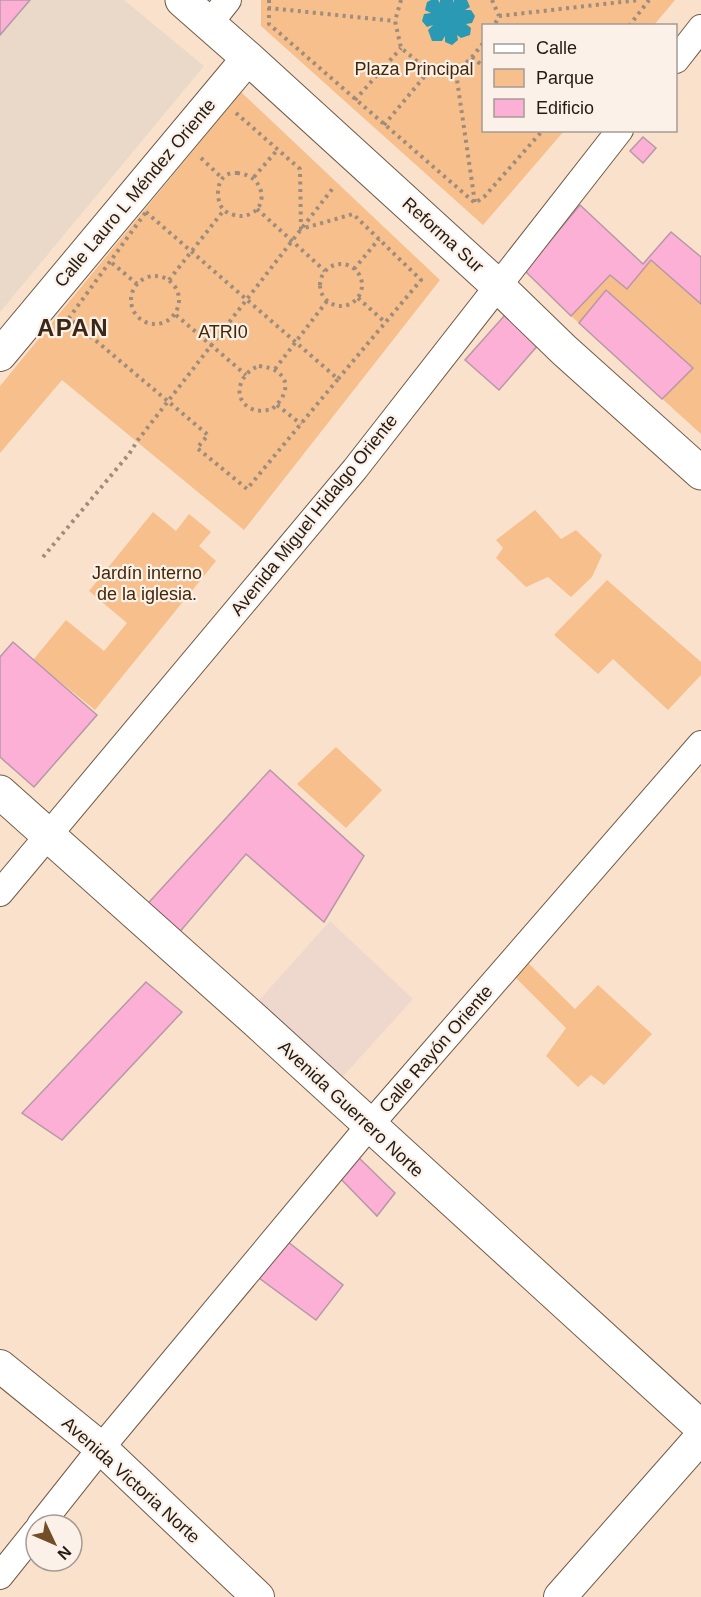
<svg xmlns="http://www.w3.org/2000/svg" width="701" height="1597" font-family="Helvetica,sans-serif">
<rect width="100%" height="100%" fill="#fae1cb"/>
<path fill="#ead9c8" d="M0,0H124L204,66L0,312Z"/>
<path fill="#eed7cc" d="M330,921L413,999L337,1083L252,1008Z"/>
<path fill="#f7bf8c" d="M261,0H675L654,25L484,26V130L564,131L483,225L261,26Z
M241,92L440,280L244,530L62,380L0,453V386Z
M580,205L643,264L651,260L671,232L701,257V434L571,316L525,271Z
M535,510L561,539L576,530L602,555L592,577L571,597L548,577L526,587L496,558L503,548L496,540Z
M153,512L176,531L189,514L211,532L199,546L216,561L95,710L33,660L66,620L104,651L127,623L89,591Z
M607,580L701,662V675L668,710L613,659L598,674L554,635Z
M336,747L382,790L346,828L297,784Z
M522,957L575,1009L598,985L652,1034L604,1085L591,1075L578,1087L546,1056L566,1028L508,970Z"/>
<path fill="#2a99b3" d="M431,0H438L440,3V0H453V3L454,0H467L470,7L465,10H471L475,16L472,23L466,24L471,28L470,35L461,38L457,35L458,40L452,45L445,42V36L442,41H432L428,30L433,25L427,27L422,21L424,14L431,13L425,10L427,2Z"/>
<path fill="#fdb0d6" stroke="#b698a6" stroke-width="1.5" d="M0,0H30L0,35Z
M643,137L656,148L643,163L630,151Z
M580,205L643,264L671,232L701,257V304L651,260L627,289L610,275L571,316L525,271Z
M606,290L693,368L662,399L579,323Z
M505,315L539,344L499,390L465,360Z
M13,642L97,715L34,787L0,757V657Z
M270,770L364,856L324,922L246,854L172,941L141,911Z
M146,982L182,1012L62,1140L22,1113Z
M356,1155L395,1193L377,1216L338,1176Z
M283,1238L343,1285L316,1320L255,1275Z"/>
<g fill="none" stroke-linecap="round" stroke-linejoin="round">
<defs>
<path id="minor" d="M209,24L228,0
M676,60L701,28
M0,893L355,469L620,130
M40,1525L101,1448L369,1126L701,744
M0,1576L36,1531"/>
<path id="tertiary" d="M0,355L248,58
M0,1366L101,1448L258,1597
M560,1597L701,1437"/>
<path id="secondary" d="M182,0L248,58L498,286L564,350L701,473
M0,792L255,1020L701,1427"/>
</defs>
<use href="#minor" stroke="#705b48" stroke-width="28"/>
<use href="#tertiary" stroke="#705b48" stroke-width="34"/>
<use href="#secondary" stroke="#705b48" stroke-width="35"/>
<path stroke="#9e8c7c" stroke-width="4" stroke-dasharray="3 4.5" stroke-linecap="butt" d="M269,0V24L475,203L484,197L543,130
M401,0L395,21L401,48L429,71L456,73L472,57L484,42
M492,0L499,16L494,26
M268,8L395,21
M499,16L639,0
M629,26L649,0
M472,57L484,67
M456,73L475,203
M355,100L401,48
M236,113L300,169L301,229L353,214L421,280L338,379
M384,125L429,71
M201,158L222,178
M237,173C268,175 270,215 241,216C236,216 228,214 224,210C216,203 216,183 224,177C228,173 233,173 237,173Z
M254,177L278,149
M257,209L325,271
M146,212L338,379L247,489L197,448L208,435L69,318Z
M112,263L137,284
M320 285a21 21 0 1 1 42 0a21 21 0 1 1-42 0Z
M354,269L379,239
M131 300a24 24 0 1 1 48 0a24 24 0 1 1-48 0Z
M169,280L224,210
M358,298L385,322
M176,315L246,375
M259,366C289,369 294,391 271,410C265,410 258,412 252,409C230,399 240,372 259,366Z
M275,369L327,301
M277,405L301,424
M43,557L129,454L138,440L333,188"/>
<use href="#minor" stroke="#fff" stroke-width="26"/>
<use href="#tertiary" stroke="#fff" stroke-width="32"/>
<use href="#secondary" stroke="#fff" stroke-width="33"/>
</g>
<g text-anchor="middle" stroke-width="4.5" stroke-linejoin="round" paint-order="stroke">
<g font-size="18" fill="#452706" stroke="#fbf1e8">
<text x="414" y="75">Plaza Principal</text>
<text x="223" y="338">ATRI0</text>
<text x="147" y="579">Jardín interno<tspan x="147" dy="21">de la iglesia.</tspan></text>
</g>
<g font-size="18" fill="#241b13" stroke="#fbf1e8">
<text transform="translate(135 193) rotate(-50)" y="6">Calle Lauro L Méndez Oriente</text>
<text transform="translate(443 235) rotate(42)" y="6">Reforma Sur</text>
<text transform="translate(314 515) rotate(-51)" y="6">Avenida Miguel Hidalgo Oriente</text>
<text transform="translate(436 1049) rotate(-49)" y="6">Calle Rayón Oriente</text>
<text transform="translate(351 1109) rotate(43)" y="6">Avenida Guerrero Norte</text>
<text transform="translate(131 1480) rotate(42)" y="6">Avenida Victoria Norte</text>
</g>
<g font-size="24" font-weight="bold" letter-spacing="1.5" fill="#3a2816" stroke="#fbf1e8">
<text x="73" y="336">APAN</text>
</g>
</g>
<rect x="482" y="24" width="195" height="108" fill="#fbf1e8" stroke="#a59b93" stroke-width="1.5"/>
<rect x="494" y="44" width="30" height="9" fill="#ffffff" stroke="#a59b93" stroke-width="1.5"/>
<text x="536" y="54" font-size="18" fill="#241b13">Calle</text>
<rect x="494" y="69" width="30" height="18" fill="#f7bf8c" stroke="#a59b93" stroke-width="1.5"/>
<text x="536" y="84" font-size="18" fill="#241b13">Parque</text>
<rect x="494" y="99" width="30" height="18" fill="#fdb0d6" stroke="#a59b93" stroke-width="1.5"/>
<text x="536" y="114" font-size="18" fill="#241b13">Edificio</text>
<g transform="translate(54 1543) rotate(134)"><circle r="28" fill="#fbf1e8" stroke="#a59b93" stroke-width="1.5"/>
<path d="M0-4.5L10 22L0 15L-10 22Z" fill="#714e27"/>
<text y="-9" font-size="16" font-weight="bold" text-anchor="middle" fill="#241b13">N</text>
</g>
</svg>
